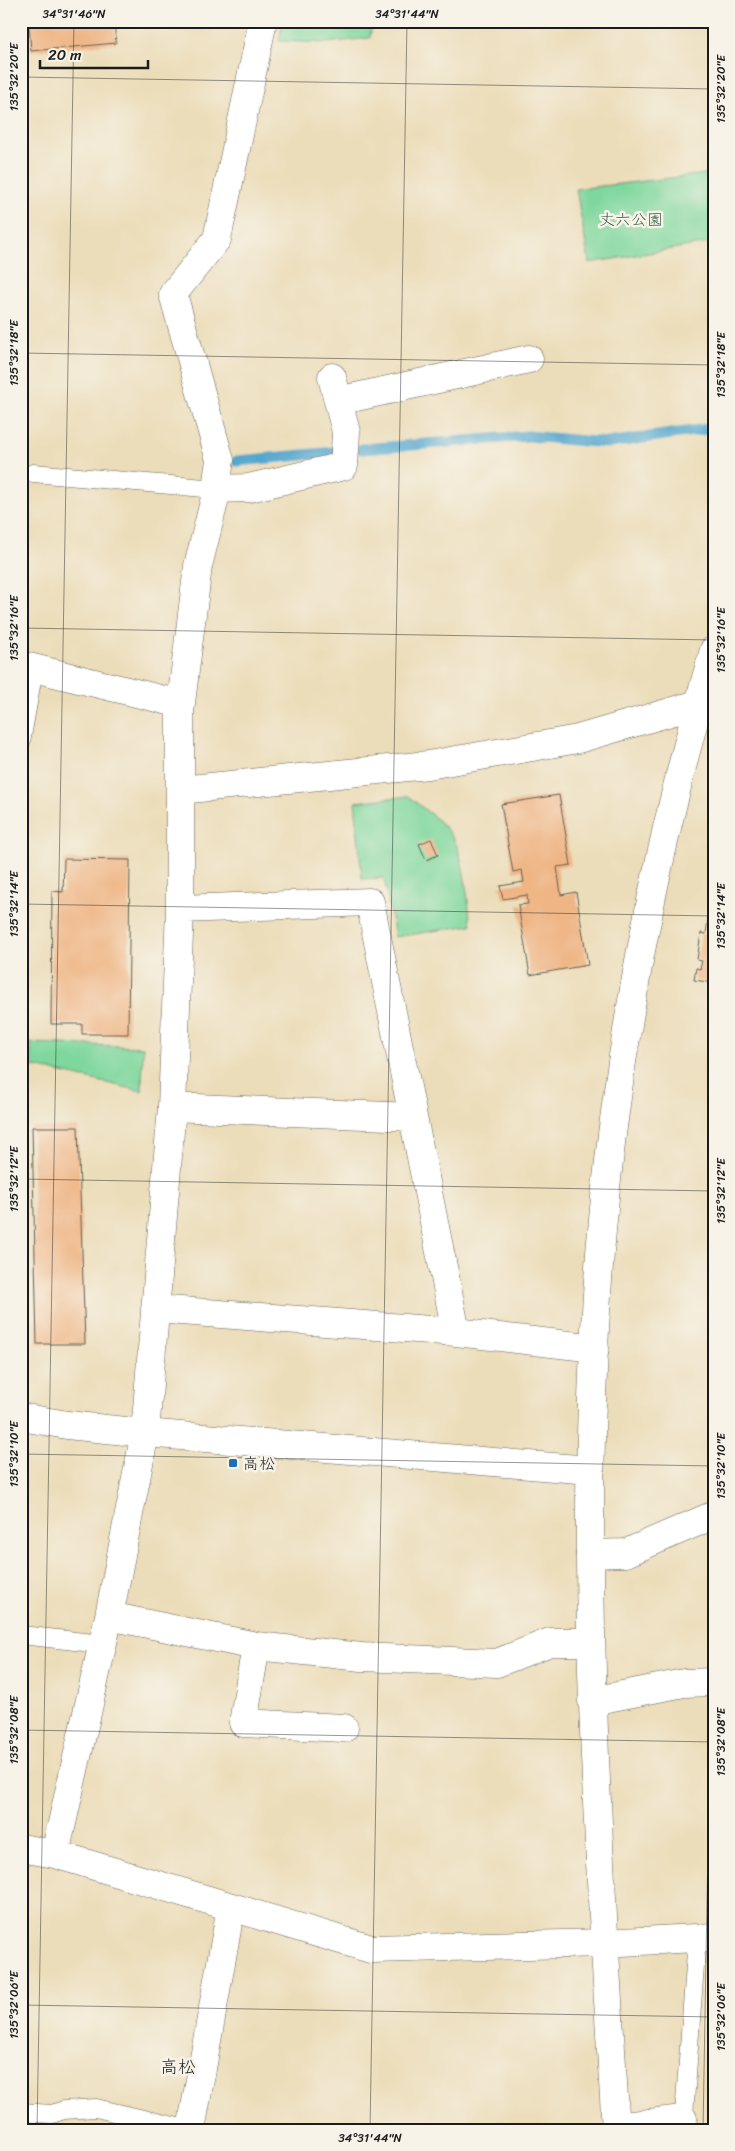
<svg xmlns="http://www.w3.org/2000/svg" width="735" height="2151" font-family="Sriracha,'Klee One',sans-serif">
<rect width="100%" height="100%" fill="#f7f3e8"/>
<filter id="ink" filterUnits="userSpaceOnUse"><feTurbulence type="fractalNoise" baseFrequency=".02" numOctaves="2"/><feDisplacementMap in="SourceGraphic" scale="10" xChannelSelector="R" yChannelSelector="G"/><feConvolveMatrix kernelMatrix="1 2 1 2 8 2 1 2 1" color-interpolation-filters="sRGB"/></filter>
<filter id="wash" filterUnits="userSpaceOnUse"><feTurbulence type="fractalNoise" baseFrequency=".0096" numOctaves="4" result="noise"/><feDisplacementMap in="SourceGraphic" scale="20" xChannelSelector="R" yChannelSelector="G"/><feGaussianBlur stdDeviation="1.12" result="paint"/><feColorMatrix in="noise" values="0 0 0 0 0 0 0 0 0 0 0 0 0 0 0 0 0 1.4 0 .05"/><feComposite in="paint" operator="in"/></filter>
<g filter="url(#wash)">
<rect width="100%" height="100%" fill="#ecddba"/>
<path fill="#7ed79d" stroke="#4d7a5c" d="M283,21H372L370,38L326,43L279,41Z
M714,173V242L589,263L576,189Z
M408,796C422,808 440,819 451,835C464,851 468,904 471,925L395,937L384,878L362,879L355,802Z
M31,1043L143,1047L142,1091L31,1066Z"/>
<g fill="none" stroke-linecap="round" stroke-linejoin="round">
<path stroke="#51a6cd" stroke-width="11" d="M362,449L528,436L608,443L714,428
M237,461L335,452"/>
</g>
<g id="blocks">
<path fill="#efb585" d="M35,21H114L116,43L31,51L29,25L35,24Z
M559,795L571,865L557,867L561,895L576,892L588,965L530,975L518,905L528,904L527,895L503,899L500,886L524,882L522,870L513,872L501,804Z
M431,839L438,855L426,860L419,844Z
M64,859L130,860L128,1034H82V1024H51L52,891L63,892Z
M711,900L714,901V983L694,980L696,968L700,969L702,961L697,960L701,933L706,934Z
M32,1127H78L85,1344H37Z"/>
</g>
</g>
<g filter="url(#ink)">
<use href="#blocks" fill-opacity="0" stroke="#656053" stroke-width="1"/>
<g fill="none" stroke-linecap="round" stroke-linejoin="round">
<defs>
<path id="lane" d="M33,473L216,489
M21,742L34,669
M21,1635L102,1644
M21,2112L52,2114L64,2110L96,2108L191,2130
M683,2129L697,1938"/>
<path id="street" d="M338,401L529,359
M216,489L249,488L344,466L346,432L332,377
M21,665L181,704
M180,790L428,765L578,739L698,704L714,702
M180,909L370,902L456,1332
M172,1107L413,1117
M155,1309L456,1332L595,1348
M590,1554L626,1553L714,1515
M109,1616L256,1646L362,1657L497,1663L550,1642H590
M256,1646L243,1723L344,1728
M592,1701L684,1683L714,1682
M21,1848L55,1854L371,1949L604,1943L714,1937
M55,1854L109,1616L145,1433L172,1107L180,909V711L198,566L214,502L220,460L173,294L217,239L263,21
M616,2127L683,2119
M191,2130L231,1907"/>
<path id="secondary" d="M21,1417L67,1425L145,1433L590,1470
M616,2130C598,1838 577,1545 600,1253C616,1050 656,847 714,650"/>
</defs>
<use href="#lane" stroke="#656053" stroke-width="19"/>
<use href="#street" stroke="#656053" stroke-width="29"/>
<use href="#secondary" stroke="#656053" stroke-width="29"/>
<use href="#lane" stroke="#fff" stroke-width="18"/>
<use href="#street" stroke="#fff" stroke-width="28"/>
<use href="#secondary" stroke="#fff" stroke-width="28"/>
</g>
</g>
<path fill="none" stroke="#1c1c1c" stroke-width="1" stroke-opacity="0.45" d="M21,77L714,89M21,353L714,365M21,628L714,640M21,904L714,916M21,1179L714,1191M21,1454L714,1466M21,1730L714,1742M21,2005L714,2017M37,2130L74,21M370,2130L407,21M703,2130L714,1500"/>
<rect fill="#1f6fb2" stroke="#f7f3e8" stroke-width="2" x="228" y="1458" width="10" height="10" rx="2.5"/>
<g text-anchor="middle" stroke-width="5" stroke-linejoin="round" paint-order="stroke">
<g font-size="16" fill="#3e5d49" stroke="#f7f3e8">
<text x="631" y="225">丈六公園</text>
</g>
<g font-size="16" fill="#1c1c1c" stroke="#f7f3e8" text-anchor="start">
<text x="243" y="1469">高松</text>
</g>
<g font-size="18" fill="#1c1c1c" stroke="#f7f3e8">
<text x="178" y="2073">高松</text>
</g>
</g>
<rect width="735" height="2151" fill="none" stroke="#f7f3e8" stroke-width="55"/>
<path d="M40 60v8h108v-8" fill="none" stroke="#1c1c1c" stroke-width="2.5"/>
<text x="48" y="60" font-size="15" fill="#1c1c1c" stroke="#f7f3e8" stroke-width="4" paint-order="stroke">20 m</text>
<rect x="28" y="28" width="680" height="2096" fill="none" stroke="#1c1c1c" stroke-width="2"/>
<g font-size="12" text-anchor="middle" fill="#1c1c1c">
<text x="74" y="18">34°31'46"N</text>
<text x="407" y="18">34°31'44"N</text>
<text transform="translate(14 77) rotate(-90)" y="4">135°32'20"E</text>
<text transform="translate(721 89) rotate(-90)" y="4">135°32'20"E</text>
<text transform="translate(14 353) rotate(-90)" y="4">135°32'18"E</text>
<text transform="translate(721 365) rotate(-90)" y="4">135°32'18"E</text>
<text transform="translate(14 628) rotate(-90)" y="4">135°32'16"E</text>
<text transform="translate(721 640) rotate(-90)" y="4">135°32'16"E</text>
<text transform="translate(14 904) rotate(-90)" y="4">135°32'14"E</text>
<text transform="translate(721 916) rotate(-90)" y="4">135°32'14"E</text>
<text transform="translate(14 1179) rotate(-90)" y="4">135°32'12"E</text>
<text transform="translate(721 1191) rotate(-90)" y="4">135°32'12"E</text>
<text transform="translate(14 1454) rotate(-90)" y="4">135°32'10"E</text>
<text transform="translate(721 1466) rotate(-90)" y="4">135°32'10"E</text>
<text transform="translate(14 1730) rotate(-90)" y="4">135°32'08"E</text>
<text transform="translate(721 1742) rotate(-90)" y="4">135°32'08"E</text>
<text transform="translate(14 2005) rotate(-90)" y="4">135°32'06"E</text>
<text transform="translate(721 2017) rotate(-90)" y="4">135°32'06"E</text>
<text x="370" y="2142">34°31'44"N</text>
</g>
</svg>
